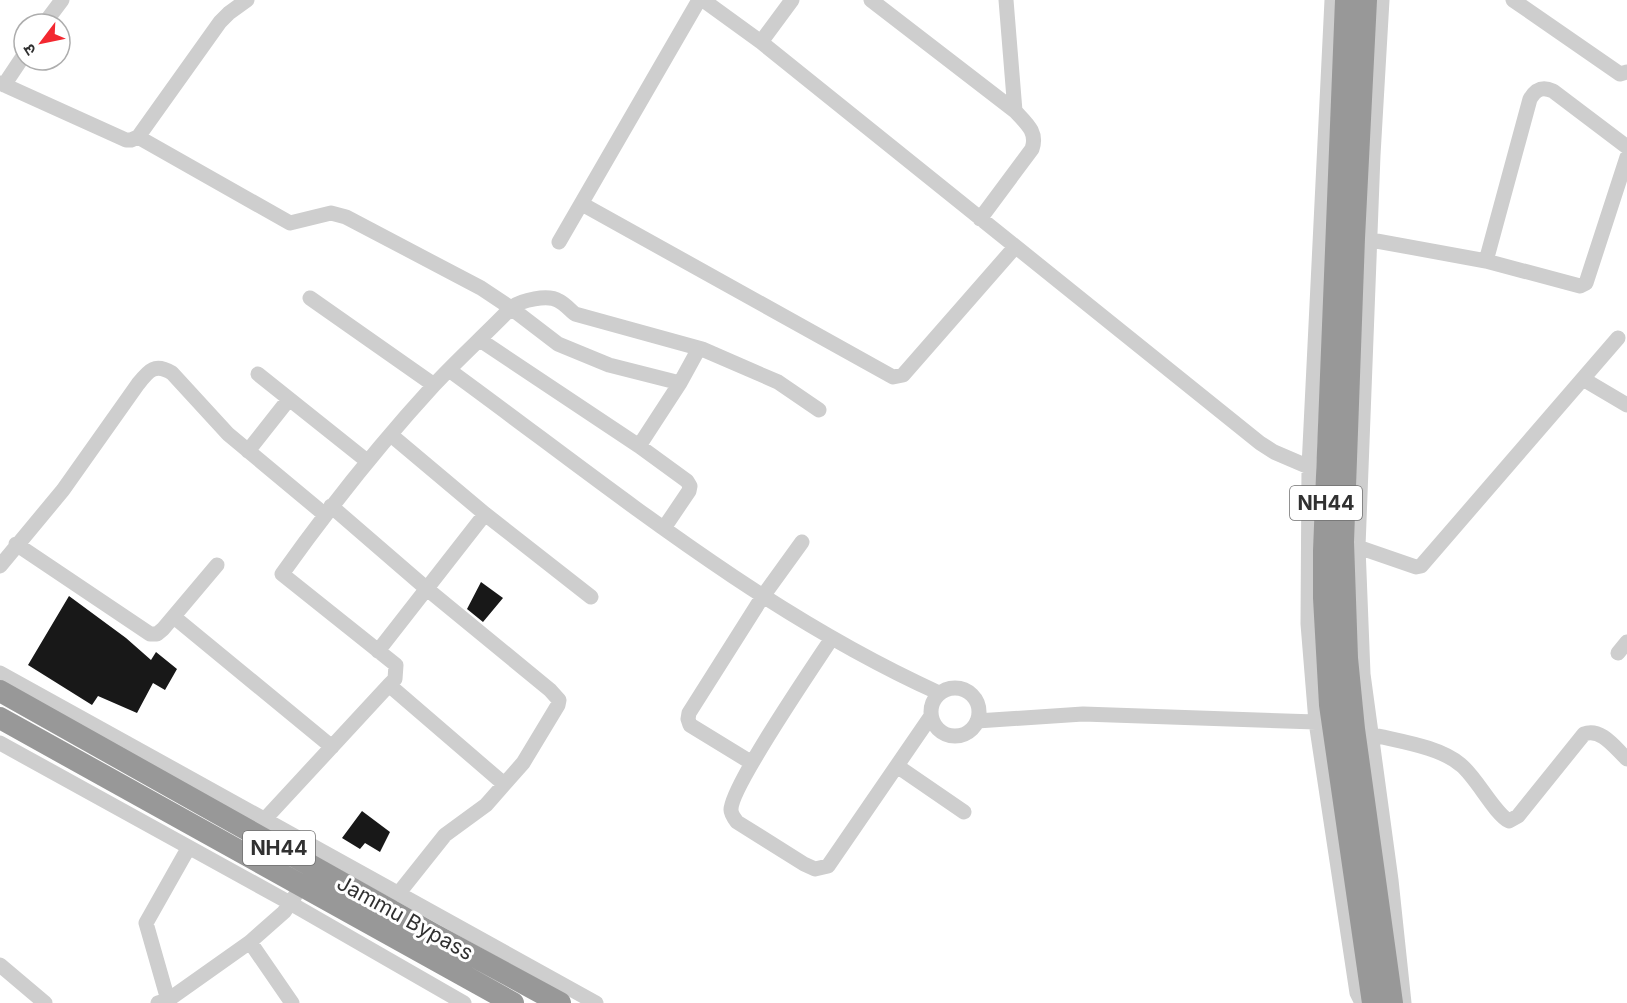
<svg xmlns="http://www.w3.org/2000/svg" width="1627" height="1003" font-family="Inter,'Noto Sans Devanagari',sans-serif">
<rect width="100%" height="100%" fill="#fff"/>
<path fill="#181818" d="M481,582L503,598L483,622L467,609Z
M69,596L126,638L151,660L156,652L177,669L165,690L153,683L137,713L98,696L92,705L28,665Z
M362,811L390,832L380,852L365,843L360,849L342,838Z"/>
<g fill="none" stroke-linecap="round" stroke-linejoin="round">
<path stroke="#cecece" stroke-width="15" d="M703,0L761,42L1260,443L1274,452L1309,467
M871,0L1015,111C1026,123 1038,132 1032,149L980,219
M1006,0L1015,111
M1332,0L1309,467L1308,624L1316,722L1357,993L1362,1003
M1382,0L1373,155L1358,547L1363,674L1391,880L1404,1003
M1513,0L1620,74L1627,72
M44,24L62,0
M761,42L792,0
M0,83L126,140H131L138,137L220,22L229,13L247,0
M4,85L24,55
M138,137L290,223L331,213L346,217L481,288L511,308C521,300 548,294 559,301C565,304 570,310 575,314L702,349
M582,204L893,377L903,375L1015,247
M1371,240L1486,261L1580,286L1586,283L1627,157
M559,242L699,0
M1486,261L1530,99C1536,89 1542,86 1553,91L1627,147
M310,298L434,385
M480,340L639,446L687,481L690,486L689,491L664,528
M449,370C607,485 760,612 939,693
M258,374L367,461
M1583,379L1627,405
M391,435L485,514L591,597
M639,446L680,383L697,352L702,349L778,382L819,410
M248,451L289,399
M331,506L427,589L550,690L559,700L558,705L523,763L486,805L445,835L398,894
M16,544L150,634H157L163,629L217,565
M1358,547L1416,567L1421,566L1618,338
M0,566L63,490L138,384C149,370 155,363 172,373L228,434L324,514
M174,617L332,747
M832,638C815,664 730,788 731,810C731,814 734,818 737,822L804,864L815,869L828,866L931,716
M378,651L485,514
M1618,653L1627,642
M0,673L596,1003
M389,685L395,679L396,665L282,574C329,508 379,445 434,385C458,359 486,334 511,308L558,344L609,365L680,383
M931 712a24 24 0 1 1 48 0a24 24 0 1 1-48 0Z
M977,721L1083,714L1316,722
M1370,734C1397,741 1439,746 1461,765C1477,778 1494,813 1509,821L1518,816L1584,734C1601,727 1616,749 1627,759
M0,743L290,903L464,1003
M752,763L690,725L688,719L689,713L763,596L802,542
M897,766L964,812
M265,819L389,685L504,784
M250,942L292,1003
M0,965L45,1003
M168,1000L146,923L185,854
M158,1003L168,1000L250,942L284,912L295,896"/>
<path stroke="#989898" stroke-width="22" d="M1346,0L1324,551V598L1330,705L1373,1003
M1366,0L1354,238L1343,542L1347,658L1354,729L1392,1003
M0,691L433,934L560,1003
M0,718L513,1003"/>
</g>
<g text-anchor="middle" stroke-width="6" stroke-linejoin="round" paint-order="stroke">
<g fill="#fff" stroke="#6f6f6f" stroke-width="1.5">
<rect x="1290" y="486" width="72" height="34" rx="4.5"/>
<rect x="243" y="831" width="72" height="34" rx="4.5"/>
</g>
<g font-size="20" font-weight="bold" fill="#313131">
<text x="1326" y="510">NH44</text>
<text x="279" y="855">NH44</text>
</g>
<g font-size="21" fill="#313131" stroke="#fff">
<text transform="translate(405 918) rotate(29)" y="7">Jammu Bypass</text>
</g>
</g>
<g transform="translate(42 42) rotate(238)"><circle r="28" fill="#ffffff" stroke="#adadad" stroke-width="1.5"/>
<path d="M0-4.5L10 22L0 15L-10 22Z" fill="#f32830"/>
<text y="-9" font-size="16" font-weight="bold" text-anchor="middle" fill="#313131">उ</text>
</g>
</svg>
